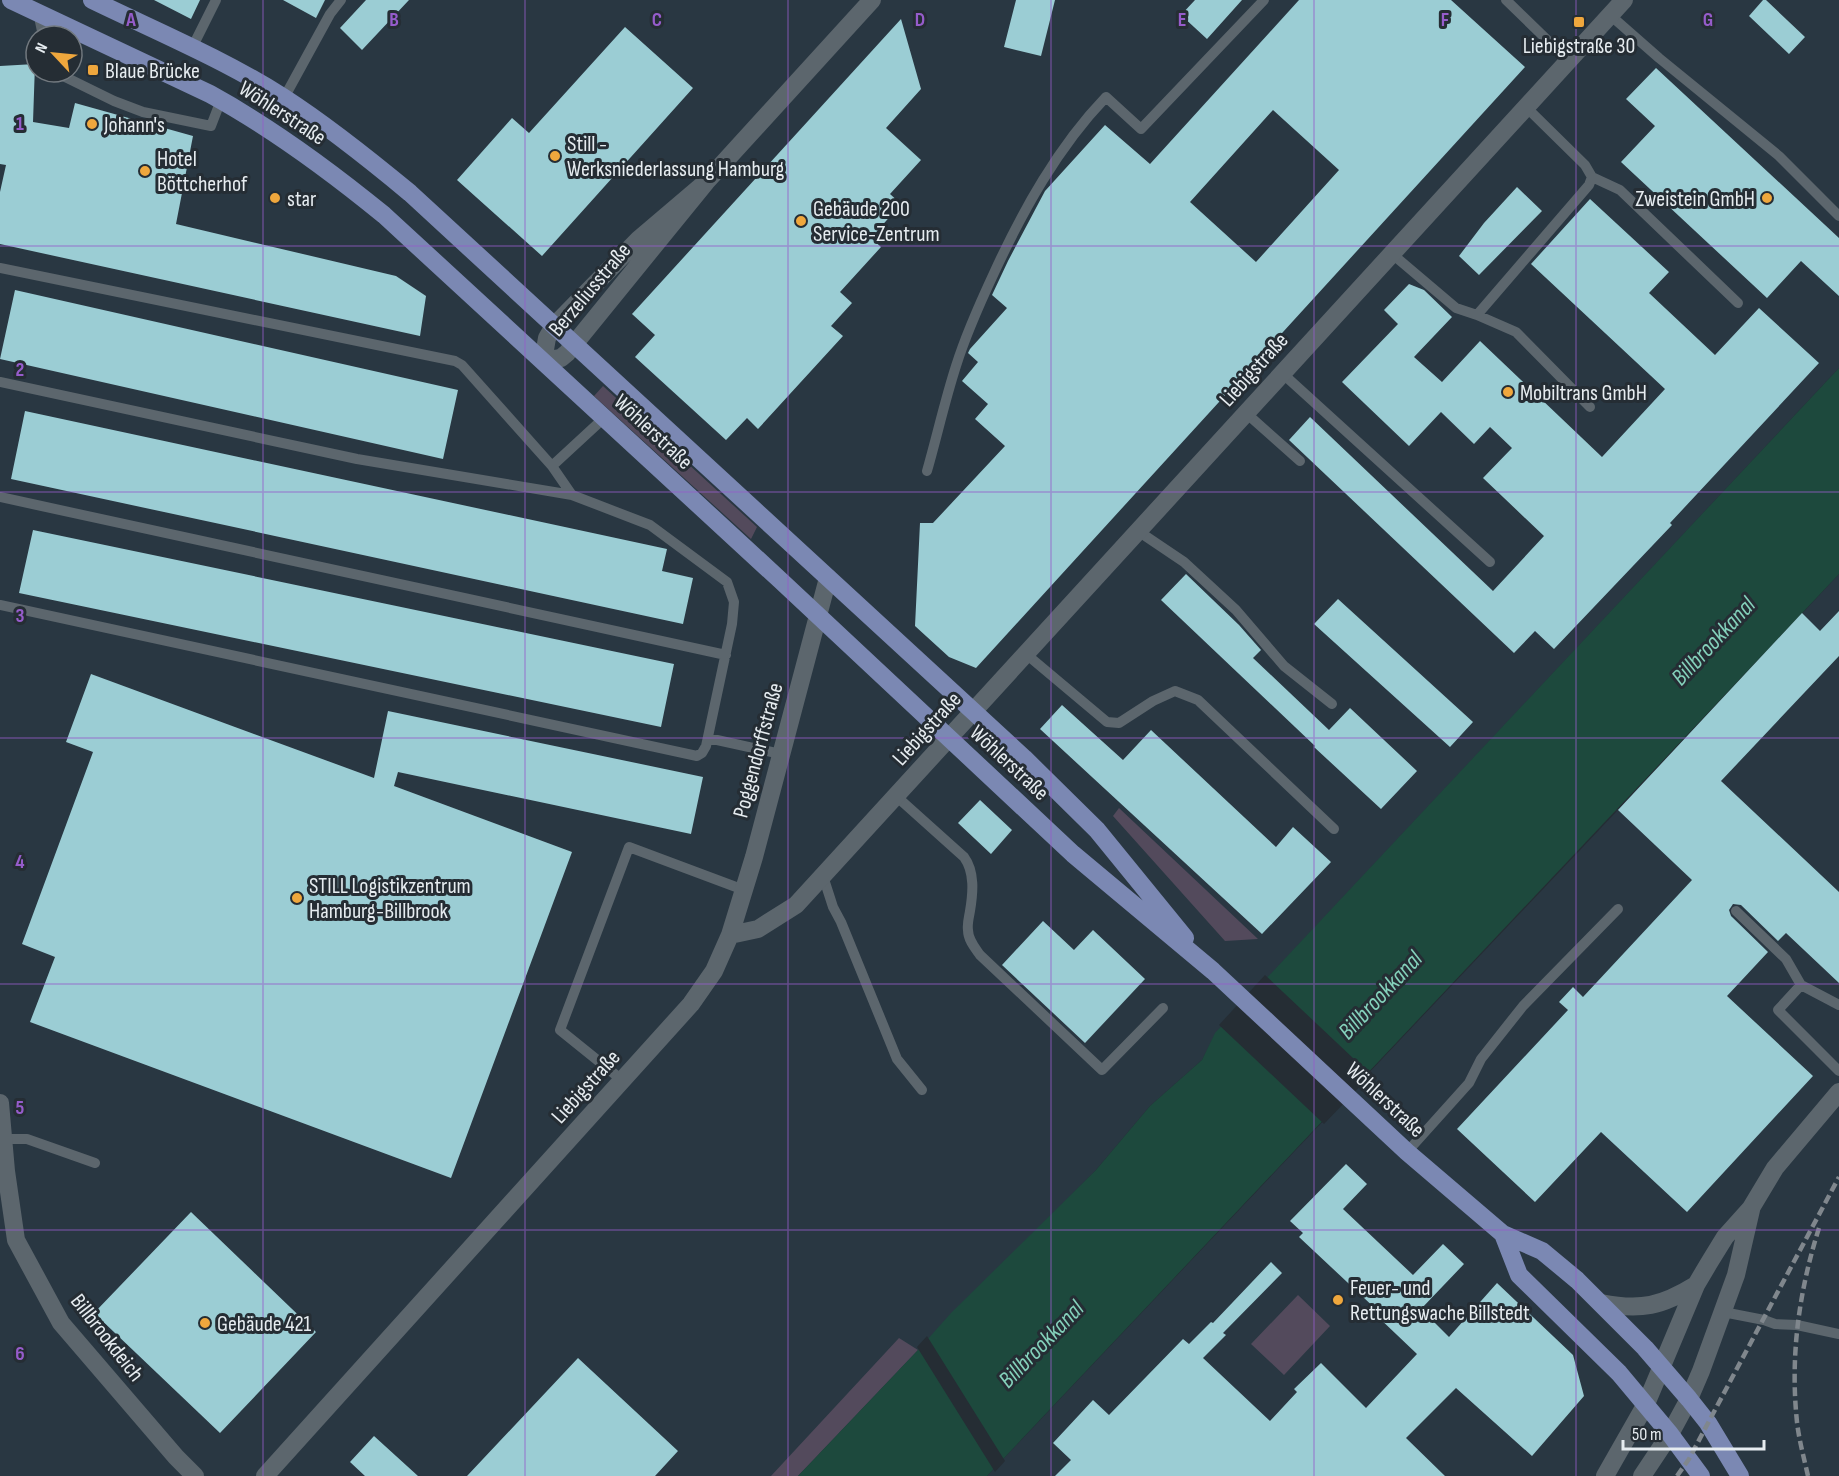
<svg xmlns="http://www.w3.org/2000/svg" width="1839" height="1476" font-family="'Sofia Sans Condensed',sans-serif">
<rect width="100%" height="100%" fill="#252d34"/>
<path fill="#293742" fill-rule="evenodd" d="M0,0H1839V368L1216,1033L1202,1060L1150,1106L1096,1170L919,1350L798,1476H0ZM36,36H72V72H36Z
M1839,574V1476H987L1618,810Z"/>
<path fill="#534a5c" d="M603,386L757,527L751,539L594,396Z
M1119,808L1258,939L1225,941L1113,816Z
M1298,1295L1330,1326L1284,1375L1251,1344Z
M899,1338L918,1350L798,1476H771Z"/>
<path fill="#1d493d" d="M1839,368V574L987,1476H798L918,1350L951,1313L1096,1170L1150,1106L1202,1060L1215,1033Z"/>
<path fill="#252d34" d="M1265,975L1371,1075L1324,1124L1219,1025Z
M927,1336L1005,1461L995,1472L917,1347Z"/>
<path fill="#9bcdd4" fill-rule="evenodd" d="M154,0H200L191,19Z
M283,0H325L316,18Z
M366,0H409L362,50L340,28Z
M1016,0H1055L1041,56L1004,47Z
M1195,0H1242L1207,39L1181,15Z
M1299,0H1451L1525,67L976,668L949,657L915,626L920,523H933L1005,446L975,419L988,404L962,381L978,362L968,353L970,349L1007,308L992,295L1008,261L1045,191L1105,125L1150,164ZM1273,110L1339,170L1256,262L1190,202Z
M1763,0H1766L1805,37L1789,54L1749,16Z
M901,19L921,89L886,128L921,160L890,194L901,204L871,238L881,247L840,292L852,303L831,326L843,336L758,429L747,418L726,440L635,357L655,335L632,314Z
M625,27L693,88L542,256L457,180L512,118L529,133Z
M35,64L33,122L69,128L75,103L193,136L176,224L396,276L426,296L420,336L0,244V192L6,165L0,164V66Z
M1656,68L1839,238V296L1801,261L1767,298L1621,162L1655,126L1626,99Z
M1517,187L1542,211L1479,275L1459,256L1484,223Z
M1590,199L1669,272L1649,293L1715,355L1759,308L1819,363L1670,523L1672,525L1554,649L1535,631L1514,653L1289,440L1310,417L1493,591L1544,536L1483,478L1512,448L1490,427L1474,444L1441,412L1409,446L1342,382L1398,324L1384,310L1409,284L1424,290L1452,317L1414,357L1442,382L1480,341L1602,457L1665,389L1531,264Z
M15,290L458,390L443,459L0,359Z
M25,411L667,549L662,571L693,578L683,624L11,479Z
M33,530L674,664L661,727L19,593Z
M1186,574L1239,625L1261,650L1253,658L1329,730L1350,708L1417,771L1381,809L1314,747L1315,746L1161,600Z
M1338,599L1473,722L1450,747L1314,624Z
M1839,611V656L1721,781L1839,892V983L1786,933L1778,941L1741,905L1733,904L1729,910L1731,916L1768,952L1727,996L1813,1076L1687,1212L1601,1132L1535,1202L1457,1129L1568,1010L1559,1002L1573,987L1583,997L1692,880L1618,810L1802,613L1820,631Z
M91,674L374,778L388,711L703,777L691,834L398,772L394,786L572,852L451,1178L30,1022L55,957L22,944L93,752L66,742Z
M1062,705L1123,760L1151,730L1276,847L1293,827L1331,862L1262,934L1040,729Z
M980,800L1012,830L991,854L958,823Z
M1043,921L1074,950L1093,930L1145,979L1085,1043L1002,965Z
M1346,1164L1367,1184L1343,1209L1413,1275L1443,1244L1464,1264L1421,1309L1449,1337L1497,1283L1573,1355L1584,1396L1532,1456L1456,1388L1406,1438L1445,1476H1055L1071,1460L1053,1443L1093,1400L1109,1415L1183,1339L1189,1344L1211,1322L1213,1323L1271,1262L1282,1273L1223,1333L1226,1335L1203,1358L1270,1421L1297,1392L1294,1389L1321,1363L1366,1408L1417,1354L1376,1315L1379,1312L1299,1237L1303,1233L1290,1221Z
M191,1212L316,1332L220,1433L94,1313Z
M578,1358L678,1451L655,1476H467Z
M374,1436L418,1476H365L350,1462Z"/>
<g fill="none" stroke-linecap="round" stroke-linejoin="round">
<path stroke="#5c666d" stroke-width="10" d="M1506,0L1569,61
M38,12L43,36
M1610,15L1659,58L1779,156L1839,216
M192,48L216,0
M55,72L114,101L143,112L211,126L221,100
M284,98L330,14L341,0
M1592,177L1620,190L1738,303
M1391,253L1456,308L1477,315L1589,185L1592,177L1585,165L1526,107
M0,268L455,361L462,365L552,466L572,495L650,525L727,582L734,602L732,624L706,746L702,753L697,756L0,605
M1477,315L1516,332L1590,407
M1282,373L1490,562
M0,382L357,459L572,495
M1246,413L1300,461
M552,466L604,418
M927,471C937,436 945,400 956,366C966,334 980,303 994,273C1023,210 1058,147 1106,97L1141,129L1264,0
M0,497L726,655
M1138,531L1184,562L1236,610L1284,666L1332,704
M1026,654L1107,722L1119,723L1153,701L1175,691L1198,700L1334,829
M708,738L781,754
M896,796L964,857C975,872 973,893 970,911C969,917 967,924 968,930C968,940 975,948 980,955L1102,1070L1163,1008
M823,876L833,907L841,922L897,1059L922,1090
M1736,911L1786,959L1801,985
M1839,1005L1801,985L1778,1010L1839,1071
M622,1080L560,1030L629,847L744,890
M3,1139H27L95,1163
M1407,1152L1469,1083L1481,1059L1523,1006L1618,909
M1723,1312L1764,1320L1775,1324L1797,1325L1839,1334"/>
<path stroke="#5c666d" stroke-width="18" d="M706,182L639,239L554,326L547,338L543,361L561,358L567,353L706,182L872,0
M0,1103L6,1171L16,1240L61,1323L176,1457L195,1476"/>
<path stroke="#5c666d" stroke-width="18" d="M730,935L758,929L796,905L1624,0
M1601,1303C1641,1311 1662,1306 1696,1285
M265,1476L691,1004L714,971L730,935L754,857L828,578
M1605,1476L1646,1404L1696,1285L1709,1263L1725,1237L1751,1208L1775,1168L1839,1092
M1642,1476L1670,1434L1689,1399L1701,1371L1736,1275L1751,1210"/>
<path stroke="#7b88b3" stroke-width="18" d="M11,0L210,94C272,128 329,170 384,215L779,579L1073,854L1213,971L1407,1152L1503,1234L1542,1251L1577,1280L1645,1348L1689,1399L1708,1423L1740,1476
M92,0C156,31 223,59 283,97C328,126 369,159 410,193L1024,758L1097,830L1185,938
M1503,1234L1519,1275L1619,1373L1670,1434L1701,1476"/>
<path stroke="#80878d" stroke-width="4.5" stroke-dasharray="9 4.5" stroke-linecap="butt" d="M1677,1476L1689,1459L1733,1376L1839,1177
M1808,1476C1804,1458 1799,1440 1797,1422C1790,1356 1799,1291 1819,1228"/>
</g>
<path fill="none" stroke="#965ccb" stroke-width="1.5" stroke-opacity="0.55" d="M263,0V1476M525,0V1476M788,0V1476M1051,0V1476M1314,0V1476M1576,0V1476M0,246H1839M0,492H1839M0,738H1839M0,984H1839M0,1230H1839"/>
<g fill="#efa73d" stroke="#252d34" stroke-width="2">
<rect x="1573" y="16" width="12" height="12" rx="3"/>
<rect x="87" y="64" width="12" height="12" rx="3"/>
<circle cx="92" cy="124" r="6"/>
<circle cx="555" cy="156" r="6"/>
<circle cx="145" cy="171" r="6"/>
<circle cx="275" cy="198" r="6"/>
<circle cx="1767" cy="198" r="6"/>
<circle cx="801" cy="221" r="6"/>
<circle cx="1508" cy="392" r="6"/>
<circle cx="297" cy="898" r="6"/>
<circle cx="1338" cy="1300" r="6"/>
<circle cx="205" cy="1323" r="6"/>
</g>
<g text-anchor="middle" stroke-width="6" stroke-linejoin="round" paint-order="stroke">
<g font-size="22" fill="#e6ecf0" stroke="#252d34" text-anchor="start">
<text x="1579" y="53" text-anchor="middle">Liebigstraße 30</text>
<text x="105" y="78">Blaue Brücke</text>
<text x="104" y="132">Johann's</text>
<text x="567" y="151">Still -<tspan x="567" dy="25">Werksniederlassung Hamburg</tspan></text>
<text x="157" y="166">Hotel<tspan x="157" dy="25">Böttcherhof</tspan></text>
<text x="287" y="206">star</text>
<text x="1755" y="206" text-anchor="end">Zweistein GmbH</text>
<text x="813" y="216">Gebäude 200<tspan x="813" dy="25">Service-Zentrum</tspan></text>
<text x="1520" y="400">Mobiltrans GmbH</text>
<text x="309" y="893">STILL Logistikzentrum<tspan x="309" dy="25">Hamburg-Billbrook</tspan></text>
<text x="1350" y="1295">Feuer- und<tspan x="1350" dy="25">Rettungswache Billstedt</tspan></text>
<text x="217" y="1331">Gebäude 421</text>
</g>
<g font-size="22" fill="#e6ecf0" stroke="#252d34">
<text transform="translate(283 112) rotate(33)" y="8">Wöhlerstraße</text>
<text transform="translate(589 289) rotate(-50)" y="8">Berzeliusstraße</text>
<text transform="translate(1253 369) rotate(-48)" y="8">Liebigstraße</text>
<text transform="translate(654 431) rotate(43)" y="8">Wöhlerstraße</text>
<text transform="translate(926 728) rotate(-48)" y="8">Liebigstraße</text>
<text transform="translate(757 750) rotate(-75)" y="8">Poggendorffstraße</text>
<text transform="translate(1010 762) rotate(43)" y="8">Wöhlerstraße</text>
<text transform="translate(585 1086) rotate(-48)" y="8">Liebigstraße</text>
<text transform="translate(1386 1099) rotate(43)" y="8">Wöhlerstraße</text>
<text transform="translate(108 1337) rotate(52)" y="8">Billbrookdeich</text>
</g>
<g font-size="24" font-style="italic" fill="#84d1bb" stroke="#252d34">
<text transform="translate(1713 641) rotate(-47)" y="8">Billbrookkanal</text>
<text transform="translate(1380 995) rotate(-47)" y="8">Billbrookkanal</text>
<text transform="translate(1041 1344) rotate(-46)" y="8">Billbrookkanal</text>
</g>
</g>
<g font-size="20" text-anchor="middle" font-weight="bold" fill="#965ccb" stroke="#252d34" stroke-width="6" stroke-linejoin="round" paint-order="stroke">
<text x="131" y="26">A</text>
<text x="394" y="26">B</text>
<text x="657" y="26">C</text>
<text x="920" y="26">D</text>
<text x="1182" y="26">E</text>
<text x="1445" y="26">F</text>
<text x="1708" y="26">G</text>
<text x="20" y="130">1</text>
<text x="20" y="376">2</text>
<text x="20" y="622">3</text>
<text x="20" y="868">4</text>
<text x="20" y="1114">5</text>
<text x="20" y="1360">6</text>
</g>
<g transform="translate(54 54) rotate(296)"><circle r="28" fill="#252d34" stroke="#72797f" stroke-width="1.5"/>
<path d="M0-4.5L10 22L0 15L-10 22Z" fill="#efa73d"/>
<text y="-9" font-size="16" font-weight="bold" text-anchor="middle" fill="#e6ecf0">N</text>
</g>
<path d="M1623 1440v9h141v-9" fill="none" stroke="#e6ecf0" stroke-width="3"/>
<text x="1632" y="1440" font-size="18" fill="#e6ecf0" stroke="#252d34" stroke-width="4.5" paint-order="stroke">50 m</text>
</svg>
